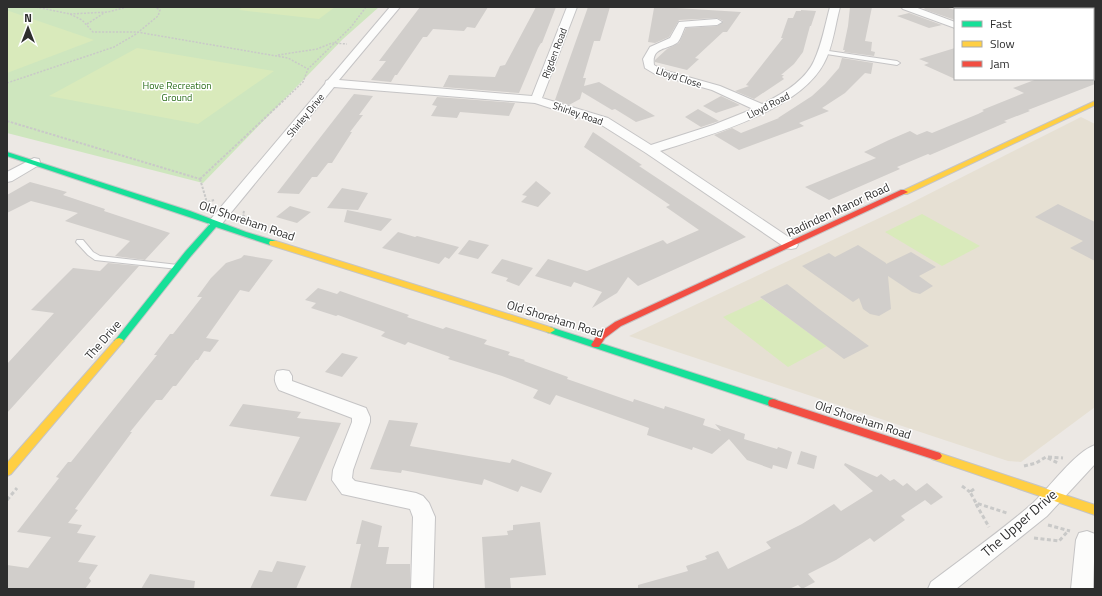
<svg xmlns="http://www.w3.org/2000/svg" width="1102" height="596" font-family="'Titillium Web',sans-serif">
<rect width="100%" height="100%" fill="#ece8e4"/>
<path fill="#e6e0d3" d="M1081,117L1095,124V407L1021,462L1008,461L629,336L907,205Z"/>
<path fill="#cee6be" d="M7,7H379L343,39L203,183L7,133Z"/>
<path fill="#d9eabb" d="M243,7H335L319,19L239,10Z
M7,11H9L94,40L7,73Z
M137,48L274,71L198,124L49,96Z
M922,214L980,246L942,266L885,232Z
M762,299L827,346L788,367L723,317Z"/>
<path fill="#d1cecb" d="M420,7H488L475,28L467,27L464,31L433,29L427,37H423L397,75H395L391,82L371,80L386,61H379Z
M536,7H556L542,43H541L538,48L519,93L443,87L449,75L495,77L500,66L505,65Z
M588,7H610L600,41H594L583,78H586L584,86L599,82L655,116L636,122L615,109L612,110L582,92L580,99L569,105L555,100Z
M850,7H872L865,41L872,42L871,51L875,52L874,56L844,52L845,50H843L848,26Z
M928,7H945L955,10V20L923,9Z
M654,8H676L741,12L727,32H723L695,58L699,59L687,70L655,62V60L667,49L679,43L686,28L717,26L723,21L717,18L679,20L669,37L655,43L648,42Z
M801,10L816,11L811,26H810L803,52L794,64L781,75H784L782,77L784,79L754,99L735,91L749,86L746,85L783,38H781L788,18H793L796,11H801Z
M909,13L942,25L929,28L897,16Z
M955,48V79L924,65L929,63L919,59Z
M842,58L873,63L871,74L865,73L845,93L822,108L829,111L799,123L804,126L739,150L714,135L732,128L741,133L779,118H778L812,96L825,84L839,68Z
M1037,79H1092L1095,80V84L1028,110L1030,111L1004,121L1007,122L930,155L928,154L897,167L900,169L829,200L805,187L876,158L864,152L889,140L910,131L917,135L927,131L932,133L978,114L984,111L982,110L1024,93L1013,88Z
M354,94L373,96L359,115H363L350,132H352L332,163H328L317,177H312L299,194L277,193Z
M721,96L740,105L716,113L703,106Z
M437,97L515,103L509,116L460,112L457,118L431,116L437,106L432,105Z
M698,109L719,121L701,127L685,117Z
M593,132L642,165L639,166L746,237L638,286L628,277L617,293L592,308L602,292L574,282L571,287L535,276L548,259L587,271L663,240L667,244L699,230L666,207L670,205L584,147Z
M536,181L551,193L538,207L521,202L527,196L522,195Z
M30,182L67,192L63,195L105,209L104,211L170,233L145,260L115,256L130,241L65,221L78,213L31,201L7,213V195Z
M342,188L368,193L358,210L327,208Z
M1058,204L1095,222V261L1070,248L1083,241L1035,217Z
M290,206L311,212L297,223L276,217Z
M347,210L392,219L381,231L344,222Z
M398,232L415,237L417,236L459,247L449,259L445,257L439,264L382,248Z
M469,240L489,245L478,259L458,254Z
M858,245L886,263V264L911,252L936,267L919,276L933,286L920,294L912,292L888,276L891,309L879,316L870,314L863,309L859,298L853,302L802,266L829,253L835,257Z
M244,255L273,260L249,292L240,290L206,338L219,340L210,352L204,351L198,360H196L176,386H173L162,400H156L130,432H132L75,509L78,510L68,523L82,525L77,533L96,536L78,562L98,565L89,578L91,581L85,589H7V565L28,568L51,537L17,532L59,478L56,477L68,462H71L157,355H154L170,334H173L202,297H197L211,278L226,263L241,258Z
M502,259L533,268L519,286L506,281L508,278L491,273Z
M108,263L139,266L7,413V364L54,313L31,310L73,268L100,271Z
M787,284L819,309L869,346L844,359L760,297Z
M318,288L337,294L340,291L409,315L407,317L443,329L446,327L487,340L484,344L510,352L508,355L525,360L524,361L568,377L567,379L633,402L634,399L664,409L665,406L705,419L703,425L721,431L715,424L745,434L744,439L777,449L778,447L792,452L787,469L773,465L772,469L747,460L729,439L712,454L693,447L692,450L647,435L649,428L556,395L550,405L533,398L538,390L502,376L448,359L450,357L408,342L405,345L381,336L385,332L338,315L336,316L311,308L316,303L305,300Z
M342,353L358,357L342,377L325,372Z
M243,404L301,412L297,418L341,423L306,501L270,496L300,437L229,426Z
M389,420L418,423L410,446L510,463L512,459L552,473L541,493L521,486L518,492L484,479L482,485L402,470L401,473L370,469Z
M801,451L817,456L814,469L797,464Z
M845,463L877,477L881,474L890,481L894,479L903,486L907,483L916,491L927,483L943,497L931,505L925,500L901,516L905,520L874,542L870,538L836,560L808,574L815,582L802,589L798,585L789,589H638V585L688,571L686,566L707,559L705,556L718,551L728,569L771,548L766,542L802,524L834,504L841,511L873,491L844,465Z
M362,520L382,526L378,547H389L386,564H410V589H350L361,544H356Z
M540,522L546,575L510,578L511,589H485L482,537L508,535L507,531L513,530V525Z
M277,561L306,566L296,589H250L259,570L272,572Z
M150,574L195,581L194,589H141Z"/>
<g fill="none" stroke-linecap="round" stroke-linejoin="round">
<defs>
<path id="lane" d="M822,50L897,61L900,63L897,65L820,53V51Z
M77,240H83L93,252L100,256L178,265L182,267L178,269L95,260L88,255L76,242Z"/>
<path id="street" d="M390,7H400L339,80L532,96L567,7H577L542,98L608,118L651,145L713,125L753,109L712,90L655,74L645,68L643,59L650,47L670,38L679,22L717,19L722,22L717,25L685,27C683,31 681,38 678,42C669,50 651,46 654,65L663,70L720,86L762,104C781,95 805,81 814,61C822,44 825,25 830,7H840C835,25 833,47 824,63C799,111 709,135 660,151L796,242L798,245L796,248L791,249L786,248L646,153L600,124L535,103L334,87L220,226L215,227L210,226L208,223L210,220L325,84L326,81L328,80Z
M901,7H915L955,22V28L903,9Z
M1093,72H1095V79H1093Z
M34,158L39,159L40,162L39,165L12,181L7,182V172Z
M283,370L289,371L292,376V381L366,408L370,417V422L353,470L352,478L355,481L416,493L423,496L429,503L435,517L433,589H411L413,517L410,509L342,494L332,480L333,470L352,422V418L279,390C275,383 273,379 277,371Z
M1095,445V464L1047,516L956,589H928L931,582C965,556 1001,531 1033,503C1050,487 1075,452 1095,445Z
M1087,531L1095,534L1093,589H1071L1076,540L1079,533Z"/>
<path id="fast" d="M7,152L190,211L246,232L276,241L277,243L276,245H270L216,227L191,256L122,343H116L114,341L116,339L185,252L210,224L7,156Z
M550,327L777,400L778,403L777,406L773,407L547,332L545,330Z"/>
<path id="slow" d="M1095,101V105L907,194H904L900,192Z
M270,241H276L553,328L555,330L550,333L547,332L270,245L269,243Z
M119,338L122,339L124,341L122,343L11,474L7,476V463L116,339Z
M936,452L1095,505V515L932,459L930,456L932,453Z"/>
<path id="jam" d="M901,190H904L908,192L621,326L605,338L599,347H593L591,345L598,334L615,322Z
M773,399L940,453L942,456L940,459L936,460L769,406L768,403L769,400Z"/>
</defs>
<use href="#lane" stroke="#c5c4c5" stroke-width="2"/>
<use href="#street" stroke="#c5c4c5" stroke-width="2"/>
<use href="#fast" stroke="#c5c4c5" stroke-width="2"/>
<use href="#slow" stroke="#c5c4c5" stroke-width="2"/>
<use href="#jam" stroke="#c5c4c5" stroke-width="2"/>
<path stroke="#c9c9c8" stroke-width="1.5" stroke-dasharray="2 1.5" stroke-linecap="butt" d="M36,7L70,14L82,20L93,32H137L288,58L308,69
M70,14L108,12L127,7
M87,24L104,13
M278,55L317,49L332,43L347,44
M7,83L114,47L136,34L158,16L160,10L155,7
M282,102L303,82L308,69L351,27L366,7"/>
<path stroke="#c9c9c8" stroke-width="2" stroke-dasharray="2.5 1.5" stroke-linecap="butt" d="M7,121L200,179
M200,179L283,101
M200,179L206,199L205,204
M204,203L214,200
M244,211L243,215L248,219"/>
<path stroke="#c9c9c8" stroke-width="3" stroke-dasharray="4 2.5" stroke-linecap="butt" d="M1048,457L1063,458
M1024,466L1036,463L1046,457L1058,463
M962,486L970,492
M974,489L970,492L976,503L1007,513
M7,500L17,488
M976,504L989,527
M1048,525L1070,531
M1034,538L1059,541L1069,530"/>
<use href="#lane" fill="#fcfcfb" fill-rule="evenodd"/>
<use href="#street" fill="#fcfcfb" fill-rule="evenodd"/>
<use href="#fast" fill="#16e098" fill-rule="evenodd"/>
<use href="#slow" fill="#ffcf43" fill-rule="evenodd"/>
<use href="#jam" fill="#f24e42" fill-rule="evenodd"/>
</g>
<g text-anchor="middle" stroke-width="3" stroke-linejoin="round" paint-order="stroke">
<g font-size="10" fill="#2e2e2e" stroke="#fff">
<text transform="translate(554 53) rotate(-69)" y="4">Rigden Road</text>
<text transform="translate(679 77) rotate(18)" y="4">Lloyd Close</text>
<text transform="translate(768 105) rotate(-27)" y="4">Lloyd Road</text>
<text transform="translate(578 113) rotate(19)" y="4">Shirley Road</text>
<text transform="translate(305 115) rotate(-51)" y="4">Shirley Drive</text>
</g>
<g font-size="10" fill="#2c6e1b" stroke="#fff">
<text x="177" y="89">Hove Recreation<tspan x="177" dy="12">Ground</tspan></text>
</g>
<g font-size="12" fill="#2e2e2e" stroke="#fff">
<text transform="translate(838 210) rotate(-25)" y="4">Radinden Manor Road</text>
<text transform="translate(247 221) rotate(19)" y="4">Old Shoreham Road</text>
<text transform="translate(555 319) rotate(17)" y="4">Old Shoreham Road</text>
<text transform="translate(103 340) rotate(-49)" y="4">The Drive</text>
<text transform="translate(863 420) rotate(18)" y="4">Old Shoreham Road</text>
</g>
<g font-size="14" fill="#2e2e2e" stroke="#fff">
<text transform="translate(1019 523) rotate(-41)" y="5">The Upper Drive</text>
</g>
</g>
<rect width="1102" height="596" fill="none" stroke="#2e2e2e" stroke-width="16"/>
<rect x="954" y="8" width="140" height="72" fill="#ffffff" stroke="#ababab"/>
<rect x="962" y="21" width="20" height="6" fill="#16e098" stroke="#ababab"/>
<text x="990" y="28" font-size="12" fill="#2e2e2e">Fast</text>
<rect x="962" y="41" width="20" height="6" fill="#ffcf43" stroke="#ababab"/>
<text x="990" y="48" font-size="12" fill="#2e2e2e">Slow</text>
<rect x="962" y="61" width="20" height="6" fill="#f24e42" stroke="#ababab"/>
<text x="990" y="68" font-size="12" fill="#2e2e2e">Jam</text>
<g transform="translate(28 28)" stroke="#ffffff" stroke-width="3" paint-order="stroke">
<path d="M0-3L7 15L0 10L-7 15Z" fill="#2e2e2e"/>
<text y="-6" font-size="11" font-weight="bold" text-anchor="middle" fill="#2e2e2e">N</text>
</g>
</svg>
